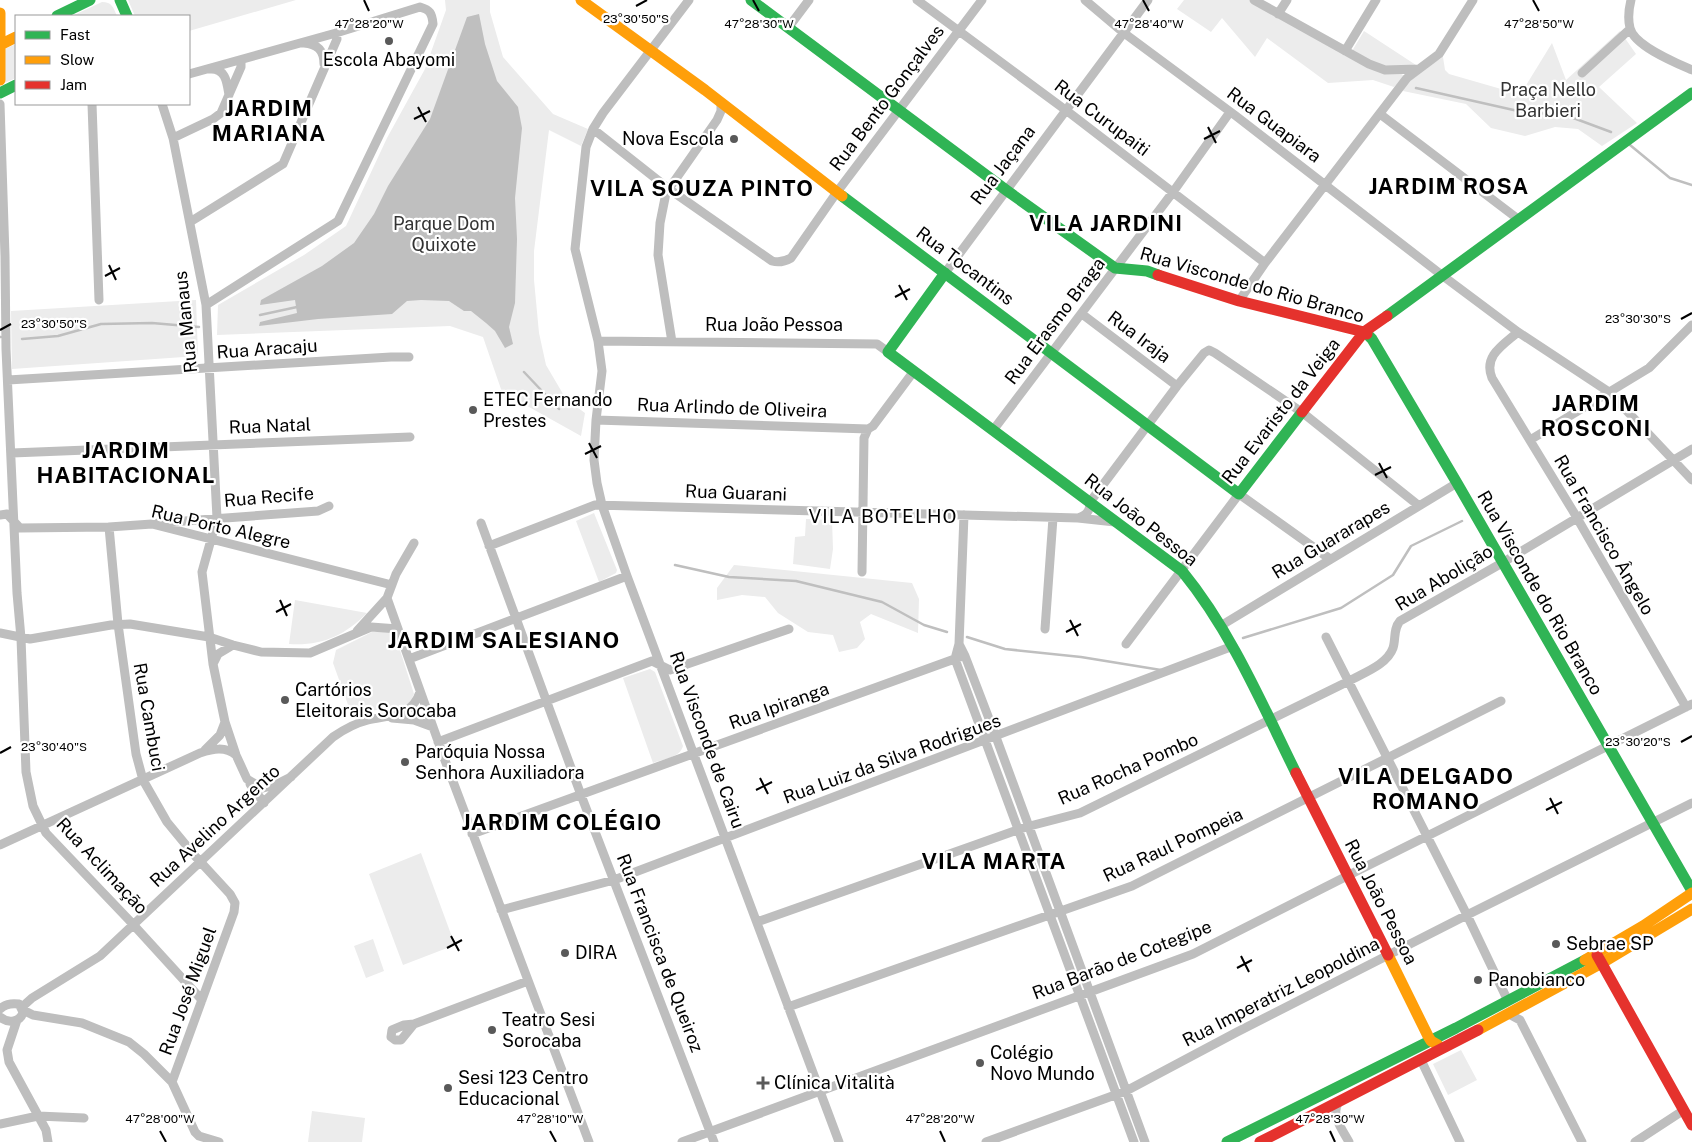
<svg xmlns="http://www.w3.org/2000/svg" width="1692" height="1142" font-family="'Public Sans',sans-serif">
<rect width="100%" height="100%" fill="#fff"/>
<path fill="#ececec" d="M128,0H296L189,31V16H135Z
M445,0H490V12L503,57L553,114L588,129L581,146L549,130L534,251V280L539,333L546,365L566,399L585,413L581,436L502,392L483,337L450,326L217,335L218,305L304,255L346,226L387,138L425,69L446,10Z
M1184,0H1249L1359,61L1400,73L1403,75L1402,79L1394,87L1373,80L1328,83L1267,38L1255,57L1222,18L1211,32L1177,9Z
M102,2C112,2 113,7 117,16H72Z
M1364,31L1419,67H1383L1352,51Z
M1620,31L1636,54L1599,87L1637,123L1602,146L1578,129L1555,127L1525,136L1491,128L1466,104L1403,91C1408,75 1429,66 1443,57L1445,70L1449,74L1515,93L1525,87L1552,43L1566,80Z
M16,44V78L0,85V51Z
M196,300L198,356L12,369L11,311Z
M594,513L617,570L616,573L599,582L576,521Z
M806,519L832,520L833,549L830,569L793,564L795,537L805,536Z
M734,565L912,583L919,599L918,633L871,614L860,622L865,639L857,648L839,652L833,635L808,632L778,613L765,597L742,595L717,600V588Z
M295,600L367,613C344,636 322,646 289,644Z
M372,632H389L399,647L414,694L410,702L404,707L351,713L333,663L336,650Z
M650,669L655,672L683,746C680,758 663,759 653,763L623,678Z
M421,853L455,945L403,965L369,874Z
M373,939L384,971L366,978L354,946Z
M1461,1050L1477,1080L1448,1095L1433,1064Z
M312,1111L365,1118L362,1142H308Z"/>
<path fill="#bfbfbf" d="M479,14L485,44L497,81L518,107L522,128L515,198L517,239L515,303L509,327L513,344L505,348L495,331L486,323L471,311H464L449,301L421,300L407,301L392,314L318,319L259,326L260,322L297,313L295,300L260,305L261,300L322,266L354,243L374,214L388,186L430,119L467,17Z"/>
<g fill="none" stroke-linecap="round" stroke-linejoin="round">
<path stroke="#bfbfbf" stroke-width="2.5" d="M1416,88L1518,111L1568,116L1611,132
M1630,145L1670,178L1692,185
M260,315L297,307
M0,337H1
M22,339L58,336L101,324L152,323L199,327
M524,372L559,409
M675,565L729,577L796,581L882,602L924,625L947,632
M967,637L1005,649L1081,657L1161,670
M1243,638L1341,608L1393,575L1411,546L1462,521"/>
<path stroke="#bebebe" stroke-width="9" d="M689,0L603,113L593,129L586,147L575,249L598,341L602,371L596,420L594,460L597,483L602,505L627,576L839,1142
M917,0L1071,114L1265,263
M1085,0L1124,33L1236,116L1443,276L1518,332L1609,392L1692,480
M1254,0L1369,64L1385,70L1418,69
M1631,0C1629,8 1628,20 1630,28C1634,46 1676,63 1692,70
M1278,14L1287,0
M788,28L809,0
M304,43C317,44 324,50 324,64
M1345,51L1376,0
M210,69C226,68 227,83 229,95
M1582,73L1630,29
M189,74L336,33L420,7C430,10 432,13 433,24L338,221L206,305
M0,104L5,256L6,349L17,593L21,638L26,772L33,806L46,833L129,920L202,1000
M92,104L99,300
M162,104L173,138L206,305L217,518L202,572L213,664L225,722L236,755L247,779L262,788L275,785L291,777
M1380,114L1518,219
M593,129L669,189L772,261C779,263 784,262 791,258L837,192L982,0
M173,138L213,119L221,113L241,67V60
M190,222L283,164L337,39L336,33
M945,273L1148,0
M1239,301L1265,263L1407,78L1439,54L1473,0
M1082,314L1177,386
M1518,332C1503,345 1483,356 1492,378L1573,511L1686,707
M598,341L877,344L888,352
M672,342L658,255L660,223L666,193L717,120L721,111V103
M8,380L391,357H409
M596,420L868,429
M994,429L1173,192L1230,112
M1530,440L1649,368L1692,325
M12,453L410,437
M0,515L7,514L20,528L109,527L152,524L392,585
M964,515L959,644L955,659L1134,1142
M1078,518C1087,515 1090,511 1090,502L1177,386L1204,353L1209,350L1215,353L1303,413L1418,505
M158,523L318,511L329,506
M481,523L581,795L714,1142
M109,527L118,624L136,754L143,780L167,822L195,856L230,894L235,903L234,912L172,1082
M489,546L595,505L1078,518L1115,522
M862,572L864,438L868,429L873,426L914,371
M387,598L443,755L589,1142
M1222,625L1457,483
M1045,629L1053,518
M357,631L387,598L396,574L414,543
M0,633L30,639L111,625L130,624L209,637L233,645L261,652L310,653L371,627L398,629
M1326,637L1467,915L1508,1001
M959,644L965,656L996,737L1145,1142
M1126,644L1239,494L1330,559
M409,659L627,576
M213,664L218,654L233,645
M392,718L414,720L433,727
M438,742L652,661L670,670L789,629
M205,750L220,735L225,722
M250,784L264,803
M472,834L960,657
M0,845L200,753C213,749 225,746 236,755
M501,910L614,880L1233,646
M757,922L1026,827L1080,813L1349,681C1363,673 1387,665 1393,648C1396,639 1393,629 1400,621L1502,563L1692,449
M22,1007L32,998L100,956L333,737C343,730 356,723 368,720C390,715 412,717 420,692
M788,1007L1132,886L1501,701
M0,1009C5,1004 12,1003 19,1004L23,1012C21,1022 8,1024 0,1017
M23,1010L33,1015L82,1023L129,1042L144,1054L172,1082L195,1132L199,1136L219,1142
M1509,1014L1520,1020L1582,1142
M17,1020L7,1050L9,1062L46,1130L48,1142
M414,1024L401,1040H395L391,1037L392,1030L404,1025L414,1024L528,981
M1421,1060L1460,1142
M1338,1103C1331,1116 1342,1129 1349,1142
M0,1124L38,1116L84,1118
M682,1142L1193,954L1355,872L1692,704
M986,1142L1126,1091L1237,1032L1467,915L1692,803
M1635,1142L1684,1110"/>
<path stroke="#30b455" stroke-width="11" d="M120,0L127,16
M751,0L1006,190L1115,268L1147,271L1158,275
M57,16L90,0
M0,93L16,85
M842,196L1239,494L1302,412
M945,273L888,352L1182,571C1231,631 1262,704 1296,773
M1387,316L1692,93
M1367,334L1372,339L1457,483L1692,891
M1227,1142L1456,1028L1585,960"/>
<path stroke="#ff9f0a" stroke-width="11" d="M581,0L705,90L842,196
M0,13V80
M0,45L16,37
M1388,955L1428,1036L1431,1041L1438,1045
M1585,960L1643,926L1692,893
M1478,1030L1602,963L1692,909"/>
<path stroke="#e5322d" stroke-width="11" d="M1158,275L1239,301L1364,332L1367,334
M1302,412L1364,332L1387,316
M1296,773L1388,955
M1597,955L1692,1125
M1260,1142L1478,1030"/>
</g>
<path fill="none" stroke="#000" stroke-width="2" d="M364,0L369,11M753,0L759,11M1143,0L1149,11M1533,0L1539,11M636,6L647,0M418,107L426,122M414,119L430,111M1208,127L1216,143M1204,139L1220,131M109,265L116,280M105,276L120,268M899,285L907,300M895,297L910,289M1681,319L1692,313M0,330L11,324M589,443L597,458M585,454L601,446M1379,463L1387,478M1375,475L1391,467M280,600L287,616M276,612L291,604M1070,620L1078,636M1066,632L1081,624M1681,742L1692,736M0,753L11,747M760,778L768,794M756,790L772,782M1550,798L1558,814M1546,810L1562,802M451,936L459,951M447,948L462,940M1241,956L1249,972M1237,968L1252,960M160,1131L166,1142M550,1131L556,1142M940,1131L945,1142M1330,1131L1335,1142"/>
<g fill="#595959" stroke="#fff" stroke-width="2">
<circle cx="389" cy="41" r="5"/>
<circle cx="734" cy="139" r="5"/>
<circle cx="473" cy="410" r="5"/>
<circle cx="285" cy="700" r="5"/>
<circle cx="405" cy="762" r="5"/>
<circle cx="1556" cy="944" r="5"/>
<circle cx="565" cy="953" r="5"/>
<circle cx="1478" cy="980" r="5"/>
<circle cx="492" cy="1030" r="5"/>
<circle cx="980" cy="1063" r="5"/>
<path d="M760.5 1075.5h5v5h5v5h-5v5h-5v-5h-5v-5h5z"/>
<circle cx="448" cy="1088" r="5"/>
</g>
<g text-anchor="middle" stroke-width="4.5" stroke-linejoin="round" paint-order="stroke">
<g font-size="18" fill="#000" stroke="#fff" text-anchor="start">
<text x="389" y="66" text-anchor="middle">Escola Abayomi</text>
<text x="724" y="145" text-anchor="end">Nova Escola</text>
<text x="483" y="406">ETEC Fernando<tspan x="483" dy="21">Prestes</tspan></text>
<text x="295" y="696">Cartórios<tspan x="295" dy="21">Eleitorais Sorocaba</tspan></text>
<text x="415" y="758">Paróquia Nossa<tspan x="415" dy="21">Senhora Auxiliadora</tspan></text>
<text x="1566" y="950">Sebrae SP</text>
<text x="575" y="959">DIRA</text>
<text x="1488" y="986">Panobianco</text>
<text x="502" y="1026">Teatro Sesi<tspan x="502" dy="21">Sorocaba</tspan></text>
<text x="990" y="1059">Colégio<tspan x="990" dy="21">Novo Mundo</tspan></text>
<text x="458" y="1084">Sesi 123 Centro<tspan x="458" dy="21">Educacional</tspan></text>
<text x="774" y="1089">Clínica Vitalità</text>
</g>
<g font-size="18" fill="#333" stroke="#fff">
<text x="1548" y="96">Praça Nello<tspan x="1548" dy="21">Barbieri</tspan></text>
<text x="444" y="230">Parque Dom<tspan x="444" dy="21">Quixote</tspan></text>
</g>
<g font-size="18" fill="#000" stroke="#fff">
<text transform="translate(887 98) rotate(-53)" y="6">Rua Bento Gonçalves</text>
<text transform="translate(1102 118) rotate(37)" y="6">Rua Curupaiti</text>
<text transform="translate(1274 125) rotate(37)" y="6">Rua Guapiara</text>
<text transform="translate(1003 165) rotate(-53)" y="6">Rua Jaçana</text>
<text transform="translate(965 266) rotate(37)" y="6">Rua Tocantins</text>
<text transform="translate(1252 285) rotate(16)" y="6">Rua Visconde do Rio Branco</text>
<text transform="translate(1055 321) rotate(-53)" y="6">Rua Erasmo Braga</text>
<text transform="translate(186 322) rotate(-96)" y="6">Rua Manaus</text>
<text x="774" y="331">Rua João Pessoa</text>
<text transform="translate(1139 337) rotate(37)" y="6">Rua Iraja</text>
<text transform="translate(267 349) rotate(-4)" y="6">Rua Aracaju</text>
<text transform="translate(732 408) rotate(2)" y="6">Rua Arlindo de Oliveira</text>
<text transform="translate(1281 411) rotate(-52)" y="6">Rua Evaristo da Veiga</text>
<text transform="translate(270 426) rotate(-2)" y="6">Rua Natal</text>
<text transform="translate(736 493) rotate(2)" y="6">Rua Guarani</text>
<text transform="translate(269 497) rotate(-5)" y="6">Rua Recife</text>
<text transform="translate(1141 520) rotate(38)" y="6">Rua João Pessoa</text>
<text transform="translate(221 527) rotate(13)" y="6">Rua Porto Alegre</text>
<text transform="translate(1604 535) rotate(60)" y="6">Rua Francisco Ângelo</text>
<text transform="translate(1331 540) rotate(-31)" y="6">Rua Guararapes</text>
<text transform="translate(1444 578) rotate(-31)" y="6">Rua Abolição</text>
<text transform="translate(1540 593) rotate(60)" y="6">Rua Visconde do Rio Branco</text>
<text transform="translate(779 706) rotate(-20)" y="6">Rua Ipiranga</text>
<text transform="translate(149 717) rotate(80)" y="6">Rua Cambuci</text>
<text transform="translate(707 740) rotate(70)" y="6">Rua Visconde de Cairu</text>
<text transform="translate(892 759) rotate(-20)" y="6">Rua Luiz da Silva Rodrigues</text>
<text transform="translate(1128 769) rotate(-24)" y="6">Rua Rocha Pombo</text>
<text transform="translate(215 826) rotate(-43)" y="6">Rua Avelino Argento</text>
<text transform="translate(1173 845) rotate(-25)" y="6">Rua Raul Pompeia</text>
<text transform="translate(102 866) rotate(47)" y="6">Rua Aclimação</text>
<text transform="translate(1381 902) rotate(63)" y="6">Rua João Pessoa</text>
<text transform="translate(660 953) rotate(69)" y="6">Rua Francisca de Queiroz</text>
<text transform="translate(1122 960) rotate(-21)" y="6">Rua Barão de Cotegipe</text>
<text transform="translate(188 991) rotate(-70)" y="6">Rua José Miguel</text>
<text transform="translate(1281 992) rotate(-27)" y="6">Rua Imperatriz Leopoldina</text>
</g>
<g font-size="19" letter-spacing="1" fill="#000" stroke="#fff">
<text x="883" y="523">VILA BOTELHO</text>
</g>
<g font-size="22" font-weight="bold" letter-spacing="1" fill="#000" stroke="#fff">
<text x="269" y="116">JARDIM<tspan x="269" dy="25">MARIANA</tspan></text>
<text x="1449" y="194">JARDIM ROSA</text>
<text x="702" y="196">VILA SOUZA PINTO</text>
<text x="1106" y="231">VILA JARDINI</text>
<text x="1596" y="411">JARDIM<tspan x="1596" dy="25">ROSCONI</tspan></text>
<text x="126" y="458">JARDIM<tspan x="126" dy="25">HABITACIONAL</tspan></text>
<text x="504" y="648">JARDIM SALESIANO</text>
<text x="1426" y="784">VILA DELGADO<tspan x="1426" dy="25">ROMANO</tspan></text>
<text x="562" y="830">JARDIM COLÉGIO</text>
<text x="994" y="869">VILA MARTA</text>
</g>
</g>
<g font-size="12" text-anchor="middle" fill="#000" stroke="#fff" stroke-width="4.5" stroke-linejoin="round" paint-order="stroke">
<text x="636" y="23">23°30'50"S</text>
<text x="369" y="28">47°28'20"W</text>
<text x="759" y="28">47°28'30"W</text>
<text x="1149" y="28">47°28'40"W</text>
<text x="1539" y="28">47°28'50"W</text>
<text x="1638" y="323">23°30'30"S</text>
<text x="54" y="328">23°30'50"S</text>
<text x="1638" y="746">23°30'20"S</text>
<text x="54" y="751">23°30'40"S</text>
<text x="160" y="1123">47°28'00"W</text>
<text x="550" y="1123">47°28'10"W</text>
<text x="940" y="1123">47°28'20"W</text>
<text x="1330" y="1123">47°28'30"W</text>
</g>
<rect x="15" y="15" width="175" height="90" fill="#ffffff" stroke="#999999"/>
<rect x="25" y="31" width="25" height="8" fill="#30b455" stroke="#999999"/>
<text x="60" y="40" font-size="15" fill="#000000">Fast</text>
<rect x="25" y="56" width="25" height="8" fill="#ff9f0a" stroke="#999999"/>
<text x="60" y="65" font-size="15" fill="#000000">Slow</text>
<rect x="25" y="81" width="25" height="8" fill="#e5322d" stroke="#999999"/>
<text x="60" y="90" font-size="15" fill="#000000">Jam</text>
</svg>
